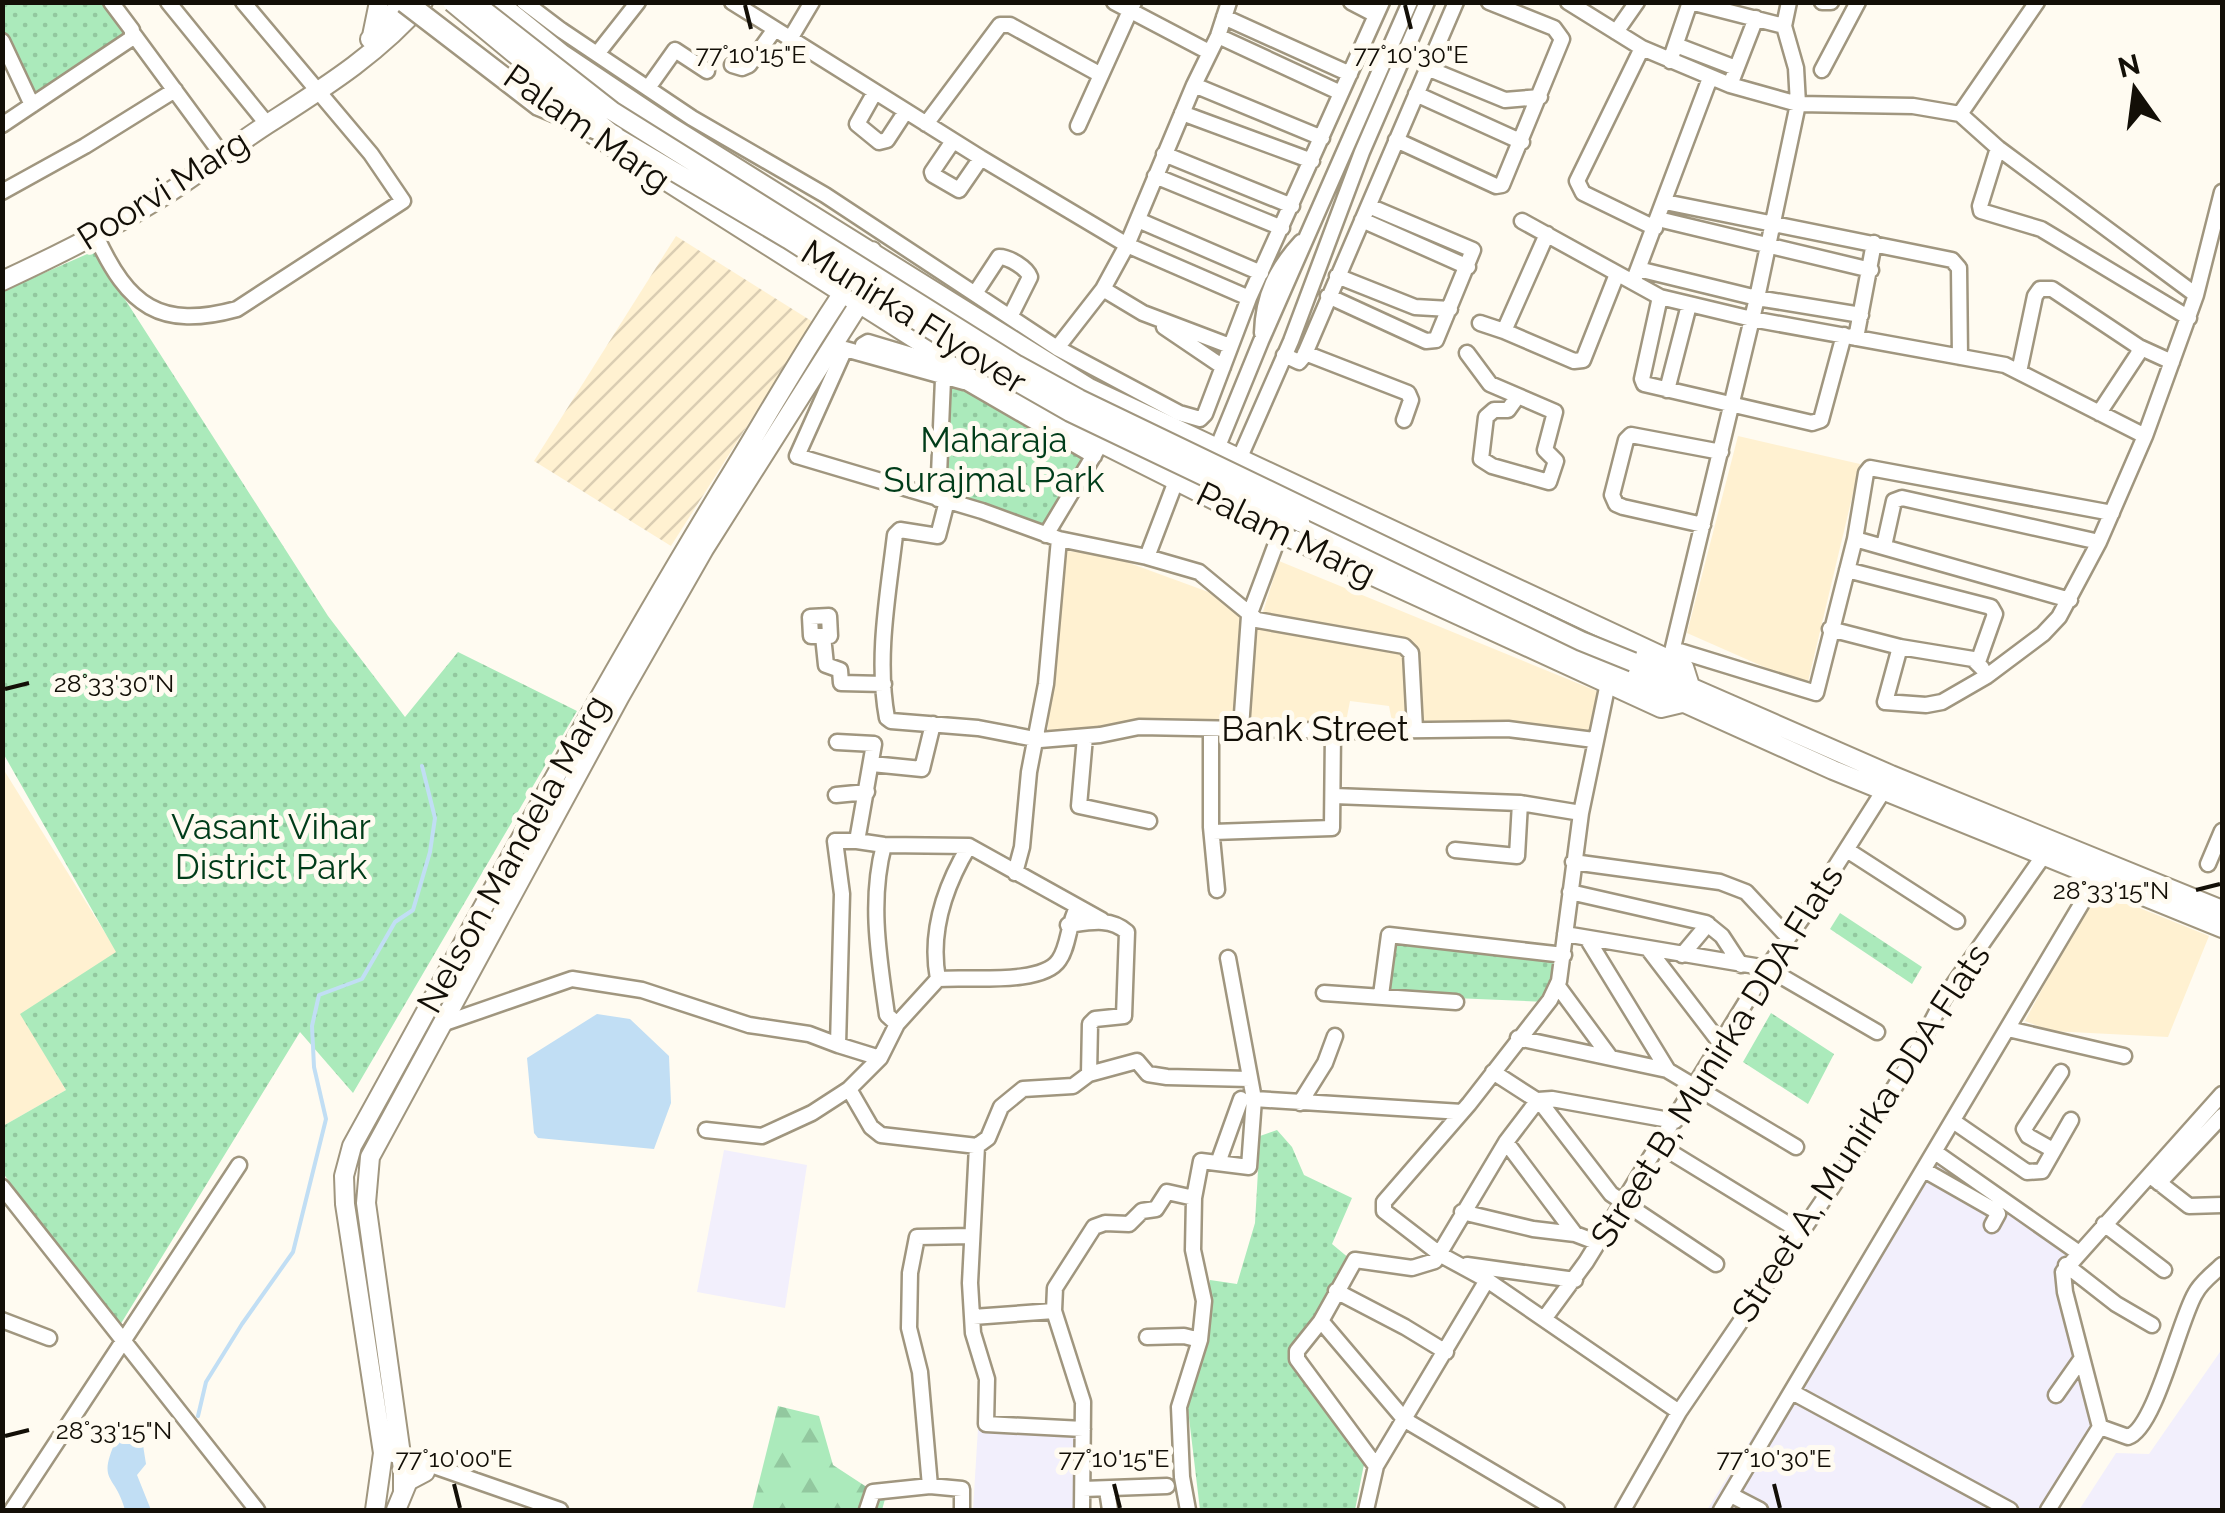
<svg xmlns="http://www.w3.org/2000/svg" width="2225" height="1513" font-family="Raleway,sans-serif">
<defs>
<pattern id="industrial-furrows" width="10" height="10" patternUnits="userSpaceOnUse" patternTransform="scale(2.5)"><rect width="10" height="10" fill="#fff1d1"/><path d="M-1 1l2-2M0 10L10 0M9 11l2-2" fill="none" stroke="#dacdb2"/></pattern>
<pattern id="forest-firs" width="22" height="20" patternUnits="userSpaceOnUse" patternTransform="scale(2.5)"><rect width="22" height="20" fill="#abeabb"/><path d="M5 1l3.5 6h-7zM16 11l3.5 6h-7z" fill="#92c89f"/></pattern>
<pattern id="park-dots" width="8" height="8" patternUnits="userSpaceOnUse" patternTransform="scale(2.5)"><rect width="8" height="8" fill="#abeabb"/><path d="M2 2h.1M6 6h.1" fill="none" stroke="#92c89f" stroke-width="1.8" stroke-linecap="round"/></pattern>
</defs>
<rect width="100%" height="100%" fill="#fffbf1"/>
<path fill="#fff1d1" d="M1738,436L1860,464L1807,686L1687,633Z
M1064,551L1102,553L1263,612L1279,561L1599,692L1587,742L1528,730L1394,732L1389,706L1350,701L1344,732L1155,729L1047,737Z
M2,767L117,952L21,1014L66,1090L3,1126Z
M2095,890L2209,936L2168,1037L2051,1031L2025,1021Z"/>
<path fill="url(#industrial-furrows)" d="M676,236L813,322L671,546L534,461Z"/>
<path fill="#f2effc" d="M724,1150L807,1165L785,1308L697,1292Z
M1927,1156L2080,1259L2066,1274L2102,1420L2045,1510H1707Z
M2222,1349V1510H2079L2116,1453L2149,1454Z
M978,1428L1079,1429L1077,1510H973Z"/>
<path fill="url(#forest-firs)" d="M778,1406L819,1416L833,1465L885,1499L882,1510H752Z"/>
<path fill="url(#park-dots)" d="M2,3H106L131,33L34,99L3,32Z
M94,251L328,616L405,717L458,652L577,711L353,1093L300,1032L117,1330L3,1173V1126L66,1090L20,1014L116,952L3,753V291Z
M948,387L966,390L1085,460L1042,527L946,491Z
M1840,913L1922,967L1912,984L1830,929Z
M1389,935L1555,955L1547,1002L1381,995Z
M1771,1013L1834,1054L1808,1104L1743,1062Z
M1277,1130L1292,1147L1304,1175L1352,1198L1332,1244L1350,1259L1290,1357L1365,1459L1355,1510H1200L1187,1401L1207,1342L1210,1280L1237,1284L1255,1223L1260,1136Z"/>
<path fill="#c1def4" d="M597,1014L630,1019L669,1056L671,1103L654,1149L538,1138L534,1133L527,1058Z
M117,1438L143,1445L146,1464L137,1475L151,1510H125C115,1472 96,1484 117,1438Z"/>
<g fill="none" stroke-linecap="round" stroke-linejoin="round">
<path stroke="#c1def4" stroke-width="4" d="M198,1416L206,1382L242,1324L293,1252L326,1119L314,1067L312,1026L319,995L362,979L395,922L413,910L430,852L435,818L422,766"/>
<defs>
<path id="minor" d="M168,2L267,124
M524,2L561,30L692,118L825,195L1057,348L1179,413L1200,419L1205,414L1249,298L1382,2
M732,2L981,158L1127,245L1249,298
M1114,2L1209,52
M1351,2L1376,15
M1568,2L1642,48L1730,85L1798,104L1913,106L1960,114L1998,148L2196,295
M1822,2H1831
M1224,17L1350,74
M1616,32L1637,2
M134,35L223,156
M1218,36L1341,93
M790,39L812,2
M2,41L32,105
M1676,45L1736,68
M1642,48L1577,181L1583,193L1655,228
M597,54L638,2
M1670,61L1690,2L1784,26
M732,65L742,68L749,65L775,29
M1427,68L1505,100L1540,97
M1822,70L1858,2
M1194,85L1322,138
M1730,85L1756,18
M648,88L675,50L707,71
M875,92L857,124L879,142L887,140L906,111
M1416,94L1522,142
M1182,113L1312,161
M1960,114L2037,2
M926,124L1000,25H1010L1101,75
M2,125L132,38V30L111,2
M1078,126L1134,2
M1396,140L1496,186L1502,185L1562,39L1554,28L1489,2
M953,141L932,172L933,175L959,190L981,158
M1998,148L1980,206L1981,211L2041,229L2189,318
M1164,154L1292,206
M1155,176L1282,228
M2,192L85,146L175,90
M1665,202L1952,260L1959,268L1960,357
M1658,219L1871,270
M1138,220L1261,273
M1362,220L1468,267
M1522,221L1660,297L1752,319L2005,365L2145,436
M1547,234L1504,331L1574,361L1583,360L1617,274
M96,236C128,306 160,330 237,309L403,201L371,154L243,2
M1638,269L1757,298L1861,315
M1337,276L1415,307L1450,309
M1635,277L1710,78
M1103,289L1143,313L1230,346
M976,292L999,257C1009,257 1027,268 1030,277L1010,317
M1328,296L1426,341L1436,340L1473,250L1369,206
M1660,297L1642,379L1644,384L1812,423L1821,420L1844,335
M1480,323L1504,331
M1164,327L1223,367
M1262,333C1263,296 1276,269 1301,242
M1856,338L1874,243
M2139,347L2172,362
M1057,348L1103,289L1127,245L1194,85L1218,36L1229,2
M1305,353L1408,393L1411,400L1404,420
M1467,353L1490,384L1518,396
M864,354L863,345L868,342L928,360L1094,456
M1284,355L1299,362L1304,356L1456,2
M2019,372L2035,296L2040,289H2052L2139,347L2138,354L2099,413
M964,382L845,349L797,456L982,511L1059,539L1147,557L1199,572L1257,620L1404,646L1411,653L1415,729
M1667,390L1689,305
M1518,396L1555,412L1545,450L1556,461L1549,482L1492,466L1481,459L1486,417L1494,410H1508Z
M1214,456L1261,341L1410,2
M1237,464L1291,341L1362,152L1427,2
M938,499L943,379
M947,501L938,536L900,530L895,535C888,595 876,658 887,718L891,721L978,728L1040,740L1100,735L1139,727L1351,731L1508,729L1594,740
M1703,525L1623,507L1616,504L1612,495L1626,440L1631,435L1721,452
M1046,535L1097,450
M1855,539L2070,600
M1884,546L1894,501L1902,498L2099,542
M1147,557L1176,481
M1847,570L1991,607L1995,614L1978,662
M829,616L830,636H811L810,617Z
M1830,629L1900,647L1973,659L1982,668
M823,636L826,665L840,670L841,683L884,684
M1900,647L1885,702L1926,705L1942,702L1987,676L2043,634L2059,617L2099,542L2145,436L2196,295L2222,192
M1673,649L1816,693L1855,539L1866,473L1870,468L2112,513
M1670,660L1757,298L1798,104L1796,68L1784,26L1789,2
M1608,683L1581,813L1559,981L1550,1000L1469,1104L1384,1202V1211L1441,1255L1487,1280L1679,1412
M1241,728L1249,616L1280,533
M1211,729V827L1217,890
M1085,737L1079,806L1149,821
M872,764L922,769L933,724
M836,795L867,792
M1334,796L1520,803L1581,813
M1213,832L1332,828L1333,731
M857,841L884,845L969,846L1102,920
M884,845C869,901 879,958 887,1015L897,1024
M1455,850L1517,856L1520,803
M1847,850L1957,921
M1573,862L1720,882L1746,892L1788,937
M2208,864L2222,831
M1015,873L1022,847L1029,772L1046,684L1059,539
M1570,892L1706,923L1722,936L1741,965
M1068,925C1090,922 1110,917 1127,932L1124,1016L1095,1019L1090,1024L1089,1074
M1565,934L1767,968L1877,1032
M1588,940L1667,1069
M1649,950L1721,1044
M1682,955L1708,924
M938,979C929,931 945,886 969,846
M1557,985L1610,1057
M1324,993L1456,1002
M1381,995L1389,935L1564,955
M442,1024L572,979L642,990L749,1025L809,1034L838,1045L842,894L835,841H857L874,744L837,742
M2008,1029L2124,1056
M1518,1038L1667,1070L1796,1147
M838,1045L880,1058
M1493,1072L1541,1103L1611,1194L1716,1264
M849,1089L871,1127L881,1135L977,1146
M1254,1099L1462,1112
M1300,1103L1325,1063L1335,1036
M1953,1121L2027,1172L2042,1171L2071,1120
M706,1130L762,1136L812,1113L849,1089L880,1058L897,1024L938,979C966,976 1042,986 1059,960C1069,946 1068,924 1077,908
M1506,1142L1575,1234L1596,1242
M1659,1145L1801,1232
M2053,1150L2028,1136L2024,1129L2061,1072
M1935,1152L2079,1253
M1218,1163L1241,1099
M1924,1170L1996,1211L1998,1214L1992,1225
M2153,1178L2189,1206L2222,1205
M2159,1183L2222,1116
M2,1187L257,1510
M1462,1212L1533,1229L1575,1234
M2104,1224L2164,1270
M1467,1265L1575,1280
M2066,1265L2116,1304L2152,1325
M1336,1291L1405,1327L1446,1352
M1054,1311L1055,1288L1094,1227L1105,1223L1129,1224L1142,1211L1156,1209L1167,1192L1194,1198L1201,1161L1249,1167L1254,1099L1228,958
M973,1317L1054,1311L1083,1402L1082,1510
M1544,1319L1586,1262L1767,968L1810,907L1884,790
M2,1320L49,1338
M1321,1321L1297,1351V1359L1376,1466
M1147,1337L1184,1336L1200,1340
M1792,1392L2010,1510
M2056,1395L2082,1358
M2100,1427L2128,1437C2155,1429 2179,1321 2195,1294C2201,1282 2213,1274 2222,1265
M1083,1429L986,1424L987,1379L973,1333L970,1283L977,1146L988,1138L1001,1107L1023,1089L1073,1086L1089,1074L1137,1061L1148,1074L1167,1077L1250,1079
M393,1455L422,1462L560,1510
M930,1486L920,1372L909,1328L910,1273L917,1237L972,1236
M1083,1489L1167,1486
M1107,1490L1110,1510
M1731,1495L1760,1510
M12,1510L239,1165
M867,1510L873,1492L930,1486L962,1489V1510
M1188,1510L1182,1477L1179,1407L1200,1340L1204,1301L1193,1250L1194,1198
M1366,1510L1376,1466L1487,1280
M1557,1510L1405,1420L1321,1321L1355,1260L1412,1268L1435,1261L1506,1142L1538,1100L1552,1099L1675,1121
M1623,1510L1679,1412L1841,1174L1915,1054L1944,998L2044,855
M1721,1510L2098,876
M2048,1510L2100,1427L2065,1292L2063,1272L2222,1094"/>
<path id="major" d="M498,2L562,54L671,127L1089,388L1670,660L1684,667L1690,686
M372,36L379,2
M370,39L403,2
M586,130L997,391L1290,538L1661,708L1682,703
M2,281C58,255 113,228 165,195C200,173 232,147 266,125C322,89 379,54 423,2
M1300,522L1567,650L1833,770L2222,928
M1633,662L1891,775L2222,910
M403,1492V1469L366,1203L370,1157L620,696L704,549L866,293
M375,1510L383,1453L345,1204L344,1176L352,1146C475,924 594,698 727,481C774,404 819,324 872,251
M396,1510L408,1481L425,1472"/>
</defs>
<use href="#minor" stroke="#a0967f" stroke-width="19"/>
<use href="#major" stroke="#a0967f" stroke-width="22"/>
<use href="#minor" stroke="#fff" stroke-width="14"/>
<use href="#major" stroke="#fff" stroke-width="18"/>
<defs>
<path id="major-bridge" d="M452,2L614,136L788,239L981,361L1070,412L1300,522
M473,2L612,111L1017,365L1079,399L1581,641L1633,662"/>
<path id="highway-bridge" d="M405,2L539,105L614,136"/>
</defs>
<use href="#major-bridge" stroke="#a0967f" stroke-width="22" stroke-linecap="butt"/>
<use href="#highway-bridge" stroke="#a0967f" stroke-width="25" stroke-linecap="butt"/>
<use href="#major-bridge" stroke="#fff" stroke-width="18"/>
<use href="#highway-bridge" stroke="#fff" stroke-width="20"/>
</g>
<path fill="none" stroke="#130f07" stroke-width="4" d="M745,5L751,29M1405,5L1411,29M5,689L29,683M2196,890L2220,884M5,1436L29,1430M454,1484L460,1508M1114,1484L1120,1508M1774,1484L1780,1508"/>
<g text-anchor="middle" stroke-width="10" stroke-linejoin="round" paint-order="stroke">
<g font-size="35" fill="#130f07" stroke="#fffbf1">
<text transform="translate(587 128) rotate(35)" y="12">Palam Marg</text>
<text transform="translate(163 190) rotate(-32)" y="12">Poorvi Marg</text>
<text transform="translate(914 317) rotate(32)" y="12">Munirka Flyover</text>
<text transform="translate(1286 534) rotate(26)" y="12">Palam Marg</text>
<text x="1315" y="741">Bank Street</text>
<text transform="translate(513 854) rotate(-61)" y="12">Nelson Mandela Marg</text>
<text transform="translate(1717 1056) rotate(-58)" y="12">Street B, Munirka DDA Flats</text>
<text transform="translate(1861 1133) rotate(-57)" y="12">Street A, Munirka DDA Flats</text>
</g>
<g font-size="35" fill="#003c19" stroke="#fffbf1">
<text x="994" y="452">Maharaja<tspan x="994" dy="40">Surajmal Park</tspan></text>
<text x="271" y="839">Vasant Vihar<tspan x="271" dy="40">District Park</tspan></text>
</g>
</g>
<g font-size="25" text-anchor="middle" fill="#130f07" stroke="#fffbf1" stroke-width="10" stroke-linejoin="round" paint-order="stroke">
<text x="1411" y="63">77°10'30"E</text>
<text x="751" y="63">77°10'15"E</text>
<text x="114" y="692">28°33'30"N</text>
<text x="2111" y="899">28°33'15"N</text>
<text x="114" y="1439">28°33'15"N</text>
<text x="454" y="1467">77°10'00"E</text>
<text x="1114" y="1467">77°10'15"E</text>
<text x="1774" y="1467">77°10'30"E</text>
</g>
<rect width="2225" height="1513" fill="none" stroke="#130f07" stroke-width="10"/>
<g transform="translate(2135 90) rotate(346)" stroke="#fffbf1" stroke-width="8" paint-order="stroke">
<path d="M0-8L18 38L0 25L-18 38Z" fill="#130f07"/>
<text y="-15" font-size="28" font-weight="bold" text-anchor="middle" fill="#130f07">N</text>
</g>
</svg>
